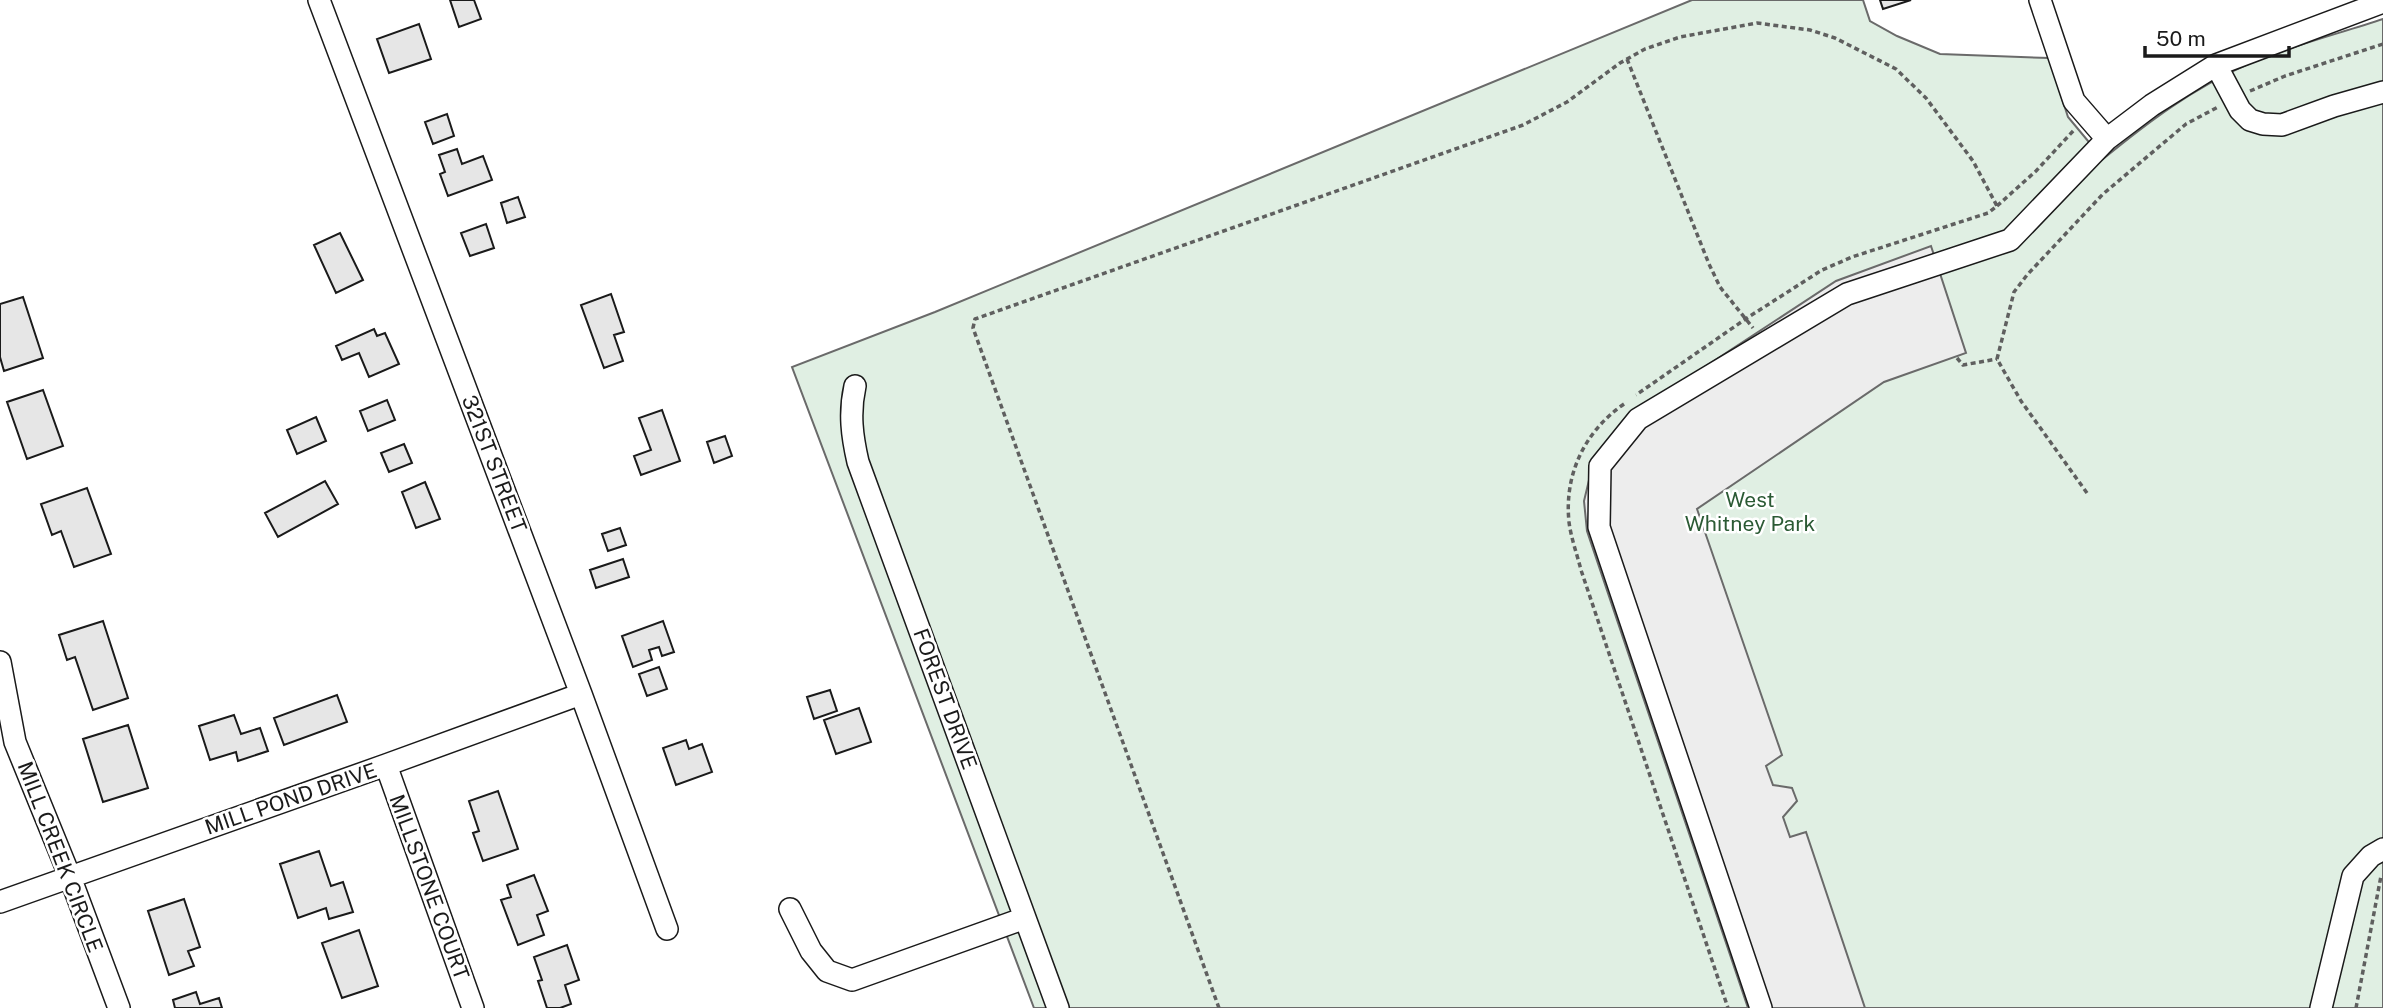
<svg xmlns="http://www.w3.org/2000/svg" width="2383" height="1008" font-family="'Public Sans',sans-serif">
<rect width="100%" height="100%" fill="#fff"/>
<path fill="#e0efe3" stroke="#6a6a6a" stroke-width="2" d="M1692,0H1863L1870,21L1897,36L1940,54L2049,58L2068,117L2103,159C2147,123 2193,88 2246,65C2290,46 2338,34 2383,19V1008H1034L792,367L935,312Z"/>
<path fill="#ededed" stroke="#6a6a6a" stroke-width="2" d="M1931,246L1966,353L1884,382L1697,509L1782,755L1766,766L1773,785L1792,788L1797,801L1783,817L1790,837L1806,832L1865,1008H1748L1587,531L1584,501L1590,476L1639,410L1836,281Z"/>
<path fill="#e6e6e6" stroke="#1a1a1a" stroke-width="2" d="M450,0H474L481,19L459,27Z
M1880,0H1911L1883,9Z
M419,24L431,59L389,73L377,39Z
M447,114L454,136L433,144L425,122Z
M457,149L462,164L483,156L492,180L448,196L440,174L445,172L439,155Z
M518,197L525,217L507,223L501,203Z
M486,224L494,248L470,256L461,233Z
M340,233L363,280L336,293L314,245Z
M611,294L624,332L614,335L623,361L604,368L581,305Z
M23,297L43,358L4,371L0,357V304Z
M374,329L377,336L385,333L399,364L369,377L359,353L342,360L336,346Z
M43,390L63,446L27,459L7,402Z
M387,400L395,420L368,431L360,411Z
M662,410L680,461L641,475L634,456L651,450L639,418Z
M316,417L326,441L297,454L287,430Z
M725,436L732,456L714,463L707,442Z
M404,444L412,463L389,472L381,453Z
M325,481L338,504L278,537L265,513Z
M425,482L440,519L416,528L402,492Z
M87,488L111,554L74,567L61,531L52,535L41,504Z
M620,528L626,545L608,551L602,534Z
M623,559L629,577L596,588L590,570Z
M103,621L128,698L93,710L75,657L67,660L59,635Z
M663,621L674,652L662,656L659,647L649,650L652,660L633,667L622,636Z
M659,667L667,689L647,696L639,674Z
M830,690L837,711L814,719L807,697Z
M337,695L347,722L284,745L274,718Z
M859,708L871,742L836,754L824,720Z
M234,715L241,734L260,728L268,751L238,761L236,752L210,760L199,726Z
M128,725L148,788L103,802L83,739Z
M686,740L689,749L702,744L712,772L676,785L663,748Z
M498,791L518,849L483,861L473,833L479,831L469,801Z
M319,851L331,886L343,882L353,912L329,919L326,908L298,918L280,864Z
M534,875L548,911L537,915L544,935L518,945L501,900L511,897L507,885Z
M184,899L200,947L188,951L194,966L169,975L148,911Z
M359,930L378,986L342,998L322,943Z
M567,945L579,980L565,985L571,1004L560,1008H547L538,981L542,980L534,957Z
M196,992L200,1004L219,998L222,1008H175L173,1000Z"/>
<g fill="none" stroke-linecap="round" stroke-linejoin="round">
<defs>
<path id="minor" d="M319,0L581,694L667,929
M2040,0L2074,101L2107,139
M2216,65L2240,110L2250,120L2263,124L2282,125L2334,106L2383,92
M855,386C849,413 852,436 858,462L1058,1008
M0,662L15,742L70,877L119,1008
M386,765L473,1008
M0,902L386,765L581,694
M790,909L811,951L827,971L852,980L1025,918
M1761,1008L1599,527L1600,466L1638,419L1847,294L2010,240L2107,139L2152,105L2216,65L2383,2
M2321,1008L2353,876L2371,856L2383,849"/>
</defs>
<use href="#minor" stroke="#1a1a1a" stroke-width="24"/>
<path stroke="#5f5f5f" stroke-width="3.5" stroke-dasharray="5 3.5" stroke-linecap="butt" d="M1627,59L1709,264L1720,287L1753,328
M2250,91L2285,76L2383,44
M1997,206L2036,171L2074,130
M1957,358L1963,365L1997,359
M1624,404C1585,431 1564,474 1569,522C1571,538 1577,554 1581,570L1728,1008
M2087,493L2021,401L1997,359L2014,292L2027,275L2103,194L2186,124L2218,107
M1219,1008L973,328L975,319L1523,125L1567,102L1620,63L1645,49L1680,37L1757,23L1810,30L1835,38L1896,69L1926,98L1973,161L1997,206L1988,213L1852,257L1822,270L1747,318L1636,395
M2356,1008L2381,876"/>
<use href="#minor" stroke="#fff" stroke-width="21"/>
</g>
<g text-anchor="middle" stroke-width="5" stroke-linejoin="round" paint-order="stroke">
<g font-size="21" fill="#1a1a1a" stroke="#fff">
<text transform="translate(494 464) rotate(69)" y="7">321ST STREET</text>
<text transform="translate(945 699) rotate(70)" y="7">FOREST DRIVE</text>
<text transform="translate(291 799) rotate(-19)" y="7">MILL POND DRIVE</text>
<text transform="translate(60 857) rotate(69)" y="7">MILL CREEK CIRCLE</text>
<text transform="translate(429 887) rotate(70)" y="7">MILLSTONE COURT</text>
</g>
<g font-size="21" fill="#2b5a34" stroke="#fff">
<text x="1750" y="507">West<tspan x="1750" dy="24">Whitney Park</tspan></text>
</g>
</g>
<path d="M2145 46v10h144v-10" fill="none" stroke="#1a1a1a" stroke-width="3.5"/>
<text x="2156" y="46" font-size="21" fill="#1a1a1a" stroke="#ffffff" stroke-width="5" paint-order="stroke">50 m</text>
</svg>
